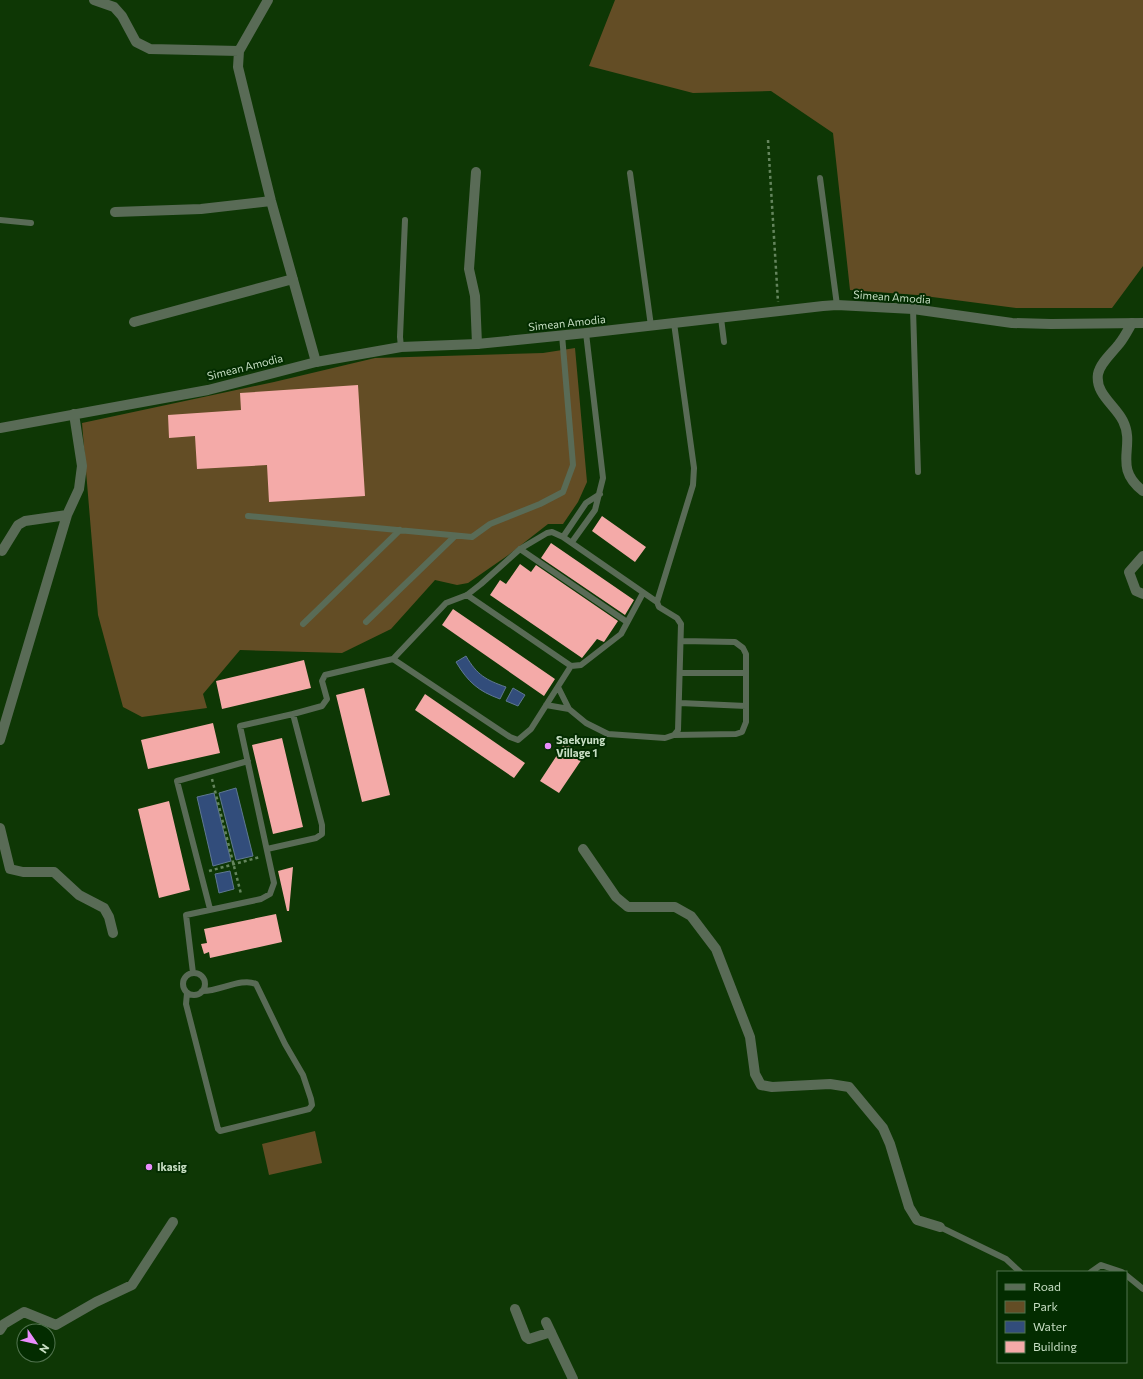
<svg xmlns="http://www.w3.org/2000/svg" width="1143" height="1379" font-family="Commissioner,sans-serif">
<rect width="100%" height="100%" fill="#0e3705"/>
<path fill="#634d25" d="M615,0H1143V266L1112,308H1016L917,295L850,290L833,133L771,91L693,93L589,66Z
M575,348L587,482L578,502L563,524H548L507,556L468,583L457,585L435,580L391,629L342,653L240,650L203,694L207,708L142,717L123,707L98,615L82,423L274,382L375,358L543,353Z
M315,1131L322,1163L269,1175L262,1144Z"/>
<path fill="#324d7b" stroke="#5f7891" d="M466,656C477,675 486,680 506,687L500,699C478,691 468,682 456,662Z
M513,688L525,695L518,706L506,701Z
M236,788L253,856L236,860L219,793Z
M214,793L231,861L213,866L197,797Z
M230,871L234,889L219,893L215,874Z"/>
<path fill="#f4aaa8" d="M358,385L365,496L269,502L267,465L197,469L195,436L169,438L168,415L241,410L240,393Z
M602,516L646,547L635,562L592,531Z
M551,543L634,600L625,615L541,558Z
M520,564L531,572L536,565L618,621L604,642L597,639L582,658L490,595L500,580L506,584Z
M453,609L555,679L544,696L442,625Z
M304,660L311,688L222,709L216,681Z
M364,688L390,795L362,802L336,695Z
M425,694L525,763L514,778L415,710Z
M213,723L220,753L148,769L141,740Z
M282,738L303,827L273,834L252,745Z
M565,743L584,756L559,793L540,781Z
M169,801L190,890L159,898L138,809Z
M293,867L289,911H287L278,871Z
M276,914L282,942L210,958L209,952L204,954L201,944L207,943L204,929Z"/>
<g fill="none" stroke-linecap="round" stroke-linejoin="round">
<path stroke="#64855d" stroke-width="2.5" stroke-dasharray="3 3" stroke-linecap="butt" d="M768,140L778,302
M212,779L241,894
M209,871L260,857"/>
<path stroke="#596b56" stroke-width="6" d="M630,173L651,326
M820,178L837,305
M0,220L31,223
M913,309L918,472
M721,318L724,342
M401,347L400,337L405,220
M248,516L472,537L490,524L540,504L563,492L573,465L562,335
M563,537L586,503L600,494
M572,542L595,510L603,478L586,333
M520,549L627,622
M467,595L571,666L581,665L621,634L643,593
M366,622L455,536
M303,624L400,530
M393,659L510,737L518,740L531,729L571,666
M681,673H746
M558,687L569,709L586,723L608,734L665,738L674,735L678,730L681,624L677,618L659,607L657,602L693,485L694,468L674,323
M680,703L746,706
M546,705L569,709
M674,735L736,734L742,732L746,722V654L743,648L735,642L682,641
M267,849L316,838L322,834V825L293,714L322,706L327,699L322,681L325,675L393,659L446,603L467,595L481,584L520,549L547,533L552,532L563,537L657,602
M210,909L177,781L248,761
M193,973L186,915L261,899L270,894L274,883L240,726L293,714
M183 984a11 11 0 1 1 22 0a11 11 0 1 1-22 0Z
M187,993L186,1004L218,1129L220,1131L309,1109L312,1105L311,1099L303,1075L285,1044L256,984C242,977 218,992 202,991
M940,1227L1006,1259L1020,1272
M1091,1272L1101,1265L1122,1272
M1126,1275L1143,1289"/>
<path stroke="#596b56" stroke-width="10" d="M94,0L114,7L122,16L136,42L150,49L239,51
M268,0L239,51L238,67L271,201L316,362
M476,172L469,269L475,296L477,344
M115,212L201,209L271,201
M134,322L293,279
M1132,323C1128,330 1124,338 1119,344C1112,353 1100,363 1098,374C1095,394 1115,405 1123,421C1136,447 1112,467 1143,491
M2,551L18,525L25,521L67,515
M1143,556L1129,572L1136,591L1143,594
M0,740L67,515L79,489L82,466L74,414
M0,828L10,869L23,872H54L79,895L104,908L109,917L113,933
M583,849L616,897L628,907H675L691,916L716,949L750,1037L755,1074L761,1085L772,1087L830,1084L849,1087L883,1128L890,1144L909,1207L917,1220L940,1227
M515,1309L526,1337L529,1339L551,1332
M546,1322L573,1379
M0,1330L4,1324L24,1312L56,1325L96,1302L132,1285L173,1222"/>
<path stroke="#596b56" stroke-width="10" d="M0,428L208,390L316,362L401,347L477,344L586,333L823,306L837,305L913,309L1012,323L1051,324L1143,323"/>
</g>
<g fill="#ea8dfd" stroke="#032c00" stroke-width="1.5">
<circle cx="548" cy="746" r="4"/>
<circle cx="149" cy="1167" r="4"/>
</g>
<g text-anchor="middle" stroke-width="4" stroke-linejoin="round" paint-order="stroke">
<g font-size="11" fill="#c7dec3" stroke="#032c00">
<text transform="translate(892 297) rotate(4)" y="4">Simean Amodia</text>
<text transform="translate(567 323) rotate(-6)" y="4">Simean Amodia</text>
<text transform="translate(245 367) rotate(-14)" y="4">Simean Amodia</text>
</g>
<g font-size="11" font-weight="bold" fill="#c7dec3" stroke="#032c00" text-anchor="start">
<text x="556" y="744">Saekyung<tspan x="556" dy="13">Village 1</tspan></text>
<text x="157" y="1171">Ikasig</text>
</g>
</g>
<rect x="997" y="1271" width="130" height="92" fill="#032c00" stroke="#51734e"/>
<rect x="1005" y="1284" width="20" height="6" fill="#596b56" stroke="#51734e"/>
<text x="1033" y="1291" font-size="12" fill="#c7dec3">Road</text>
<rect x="1005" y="1301" width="20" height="12" fill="#634d25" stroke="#51734e"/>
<text x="1033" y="1311" font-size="12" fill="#c7dec3">Park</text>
<rect x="1005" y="1321" width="20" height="12" fill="#324d7b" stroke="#51734e"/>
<text x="1033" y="1331" font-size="12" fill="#c7dec3">Water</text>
<rect x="1005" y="1341" width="20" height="12" fill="#f4aaa8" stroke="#51734e"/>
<text x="1033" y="1351" font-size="12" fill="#c7dec3">Building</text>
<g transform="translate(36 1343) rotate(124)"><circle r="19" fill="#032c00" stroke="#51734e"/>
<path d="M0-3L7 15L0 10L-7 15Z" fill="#ea8dfd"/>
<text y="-6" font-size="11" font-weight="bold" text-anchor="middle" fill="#c7dec3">N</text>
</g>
</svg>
